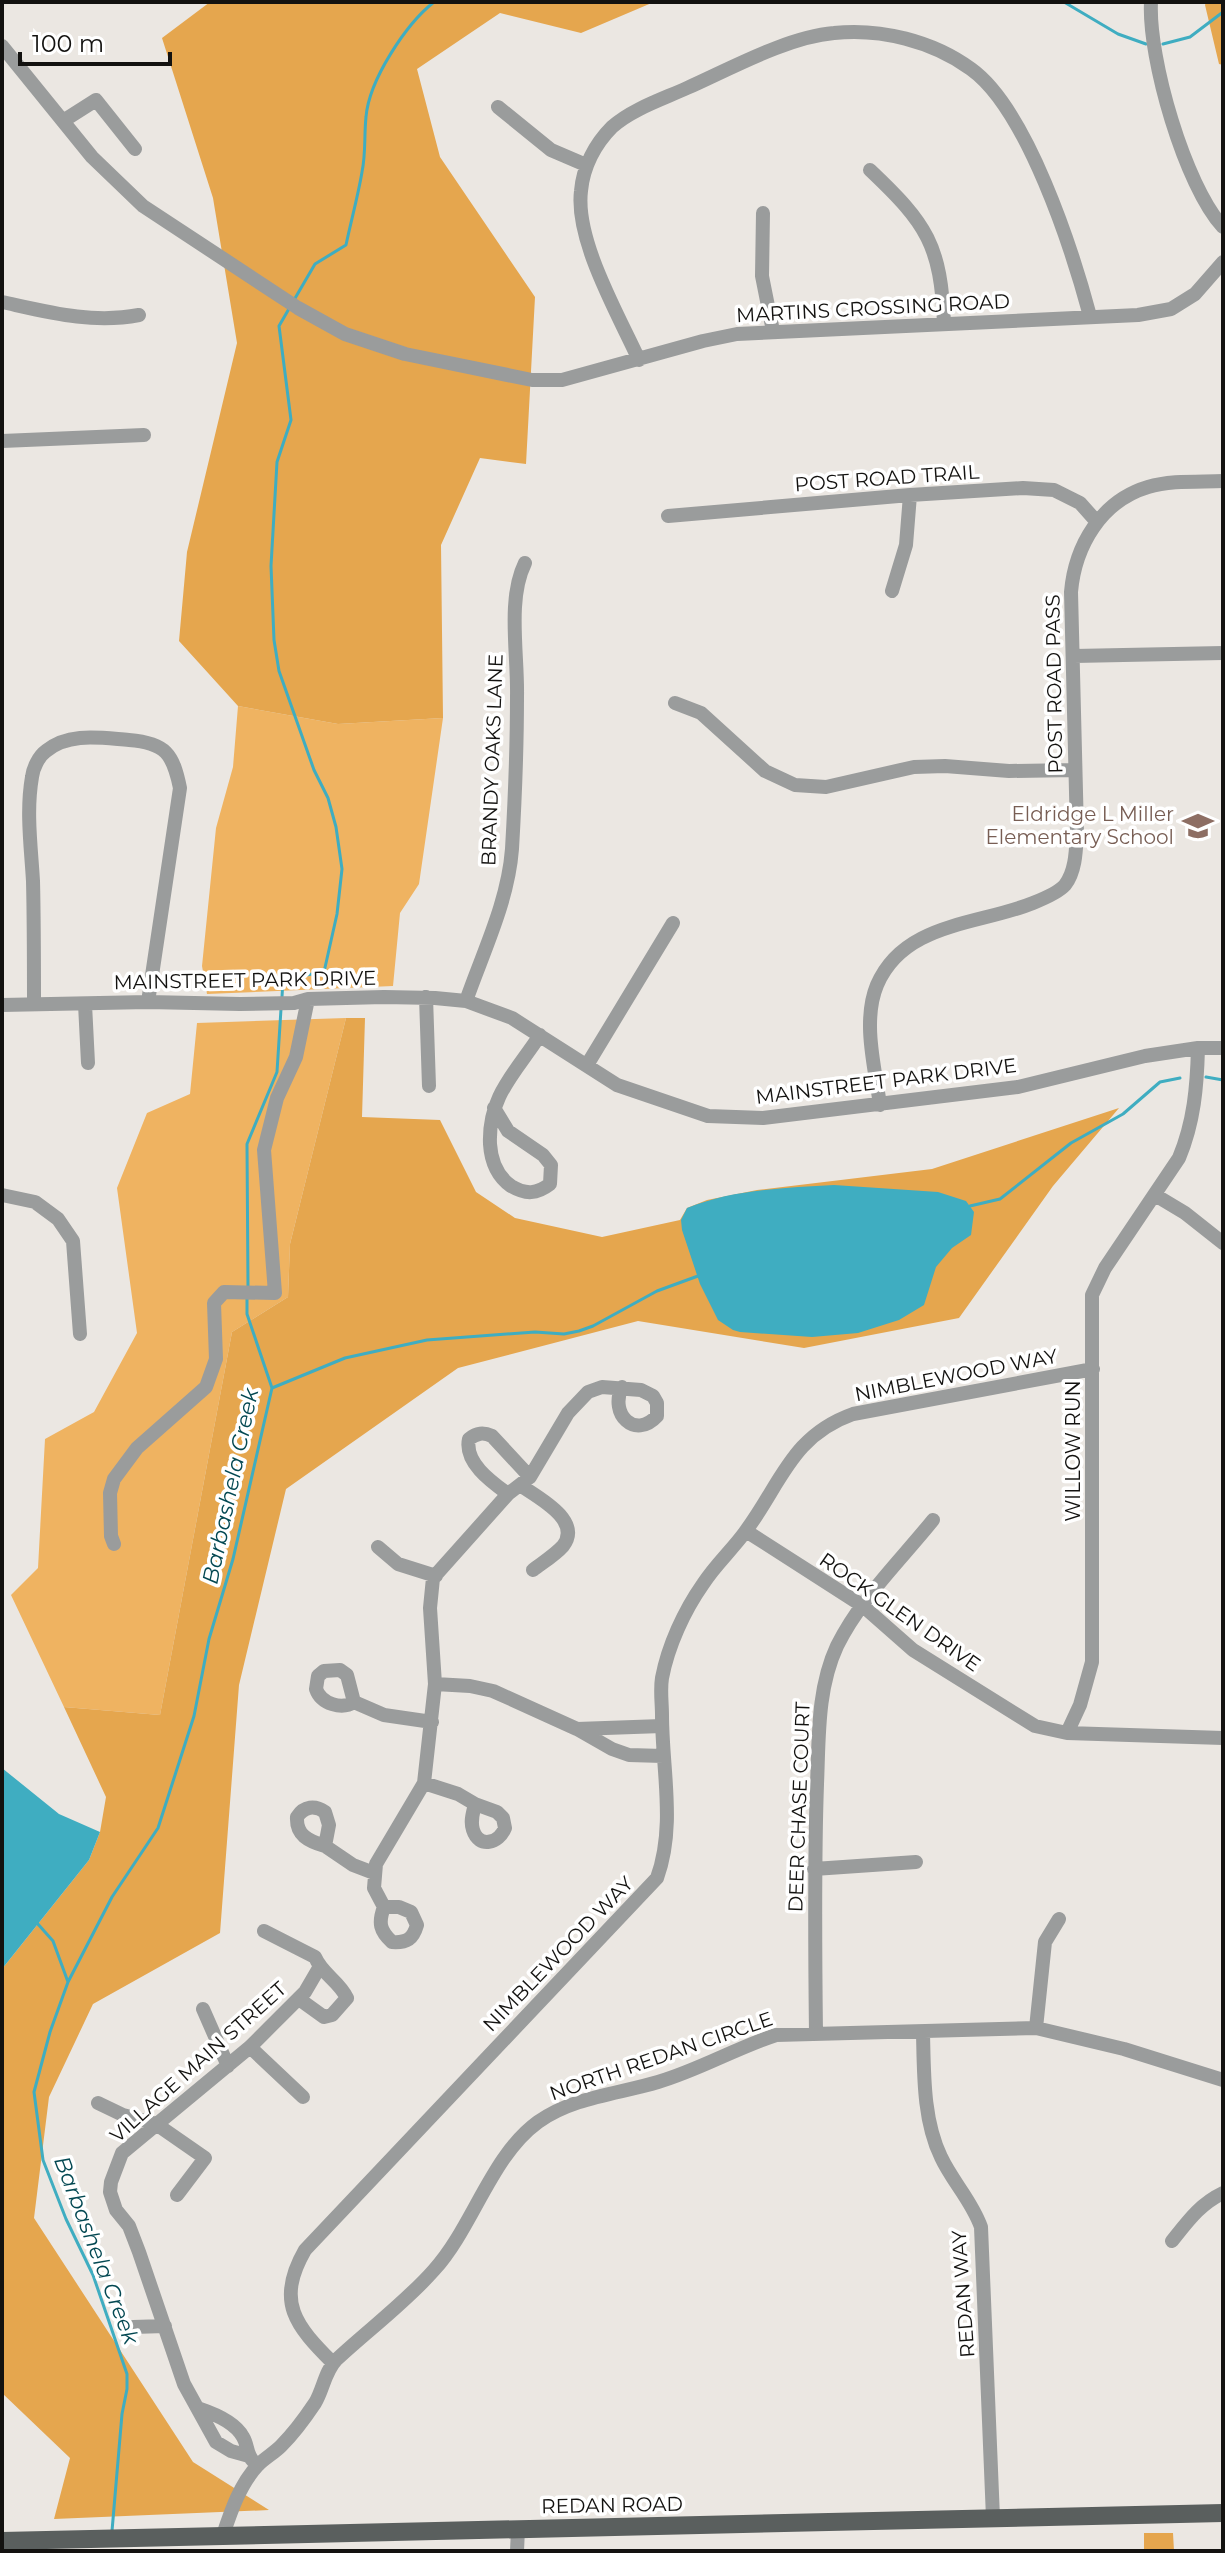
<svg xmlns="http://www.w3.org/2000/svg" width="1225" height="2553" font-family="Montserrat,sans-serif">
<rect width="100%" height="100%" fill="#ebe7e2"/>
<path fill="#efb361" d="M238,706L338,724L443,718L419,884L400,913L393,986L207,994L202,966L216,828L233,767Z
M346,1018L290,1244L288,1297L232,1332L160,1715L64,1707L11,1595L38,1568L45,1439L94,1412L137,1333L117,1188L147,1113L190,1094L197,1023Z"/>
<path fill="#e5a64e" d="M210,2H654L581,33L500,13L417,69L440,157L535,297L526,464L480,458L441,545L443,718L338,724L238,706L179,641L187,552L237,343L213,198L162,38Z
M1206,2H1223V65L1219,64L1205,5Z
M346,1018H365L362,1117L440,1120L476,1192L515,1218L602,1237L680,1220L687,1208L707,1200L757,1190L932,1169L1119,1108L1053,1186L959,1318L804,1348L638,1321L458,1368L286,1489L239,1685L220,1933L93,2004L49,2097L34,2218L193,2462L269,2510L54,2519L70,2458L2,2393V1969L89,1860L100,1832L106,1797L64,1707L160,1715L232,1332L288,1297L290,1244Z
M1144,2533H1173L1174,2551H1144Z"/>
<path fill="#3fadc1" d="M834,1185L938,1192L966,1201L974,1212L971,1235L952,1248L936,1267L924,1305L899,1320L858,1333L812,1337L740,1332L733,1330L718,1320L700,1284L682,1230L681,1220L687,1208C733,1189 784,1188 834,1185Z
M2,1768L59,1814L100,1832L89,1860L2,1969Z"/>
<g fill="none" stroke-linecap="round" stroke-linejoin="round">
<path stroke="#3fadc1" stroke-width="3" d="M1064,2L1118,34L1146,44
M1163,44L1190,37L1223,12
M294,300L315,264L346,245C351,221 358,196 362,172C366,153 364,135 366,117C369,80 406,24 434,2
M282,997L283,979L324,972L337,914L342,869L336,827L328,798L314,770L279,671L274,640L271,566L277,462L291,420L279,326L290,307
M1206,1077L1223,1080
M970,1206L1000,1199L1071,1143L1123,1114L1160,1082L1180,1078
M248,1287L247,1144L277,1072L281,1009
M272,1388L345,1358L427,1340L535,1332L564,1334L579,1331L593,1326L657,1291L698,1276
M37,1923L53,1941L68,1982
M112,2531L122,2414L127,2389V2374L93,2275L66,2219L43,2160L34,2092L50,2032L68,1982L112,1897L158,1828L194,1716L209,1639L233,1559L272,1388L247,1314V1298"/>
<path stroke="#9a9c9c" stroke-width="14" d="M1151,2C1148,58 1185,186 1223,227
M2,46L92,157L143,206L298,308L345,334L405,354L532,380H562L703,341L737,334L1138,315L1171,309L1195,294L1223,262
M498,107L551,150L586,165
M63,121L96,100L135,149
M870,170C927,224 941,245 944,324
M763,213L762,276L773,331
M2,302C48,312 92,324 139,315
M639,360C618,314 575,240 581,191C583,167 595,144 612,127C632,109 663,99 687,88C730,69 787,37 834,33C880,28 933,41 971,69C1027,109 1072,249 1090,316
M2,441L144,435
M668,516L910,495L1023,488L1054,490L1080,503L1097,522
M892,591L906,545L910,495
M1074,656L1223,653
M675,703L701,713L765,771L795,785L826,787L914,767L945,766L1009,771L1075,770
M426,997L429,1086
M466,1001C483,952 508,902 512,849C515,798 517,747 517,696C518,655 507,599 525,563
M34,1004C34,963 34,922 33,881C31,847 26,811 32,777C33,768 39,756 46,751C69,732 101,738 129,740C166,743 173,754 180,788L148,1002
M85,1004L88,1063
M2,1005L148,1002L240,1004L294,1003L308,999L384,997L435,998L466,1001L512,1018L617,1085L708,1116L763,1118L1018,1087L1145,1056L1198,1048H1223
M587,1065L673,923
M880,1105C875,1068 862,1021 877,985C904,922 979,925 1033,903C1043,899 1058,893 1065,885C1076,871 1076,849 1077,832L1071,592C1075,546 1101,501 1148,487C1171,480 1199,482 1223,481
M494,1108L508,1131L543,1155L551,1165L550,1184C537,1194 526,1195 511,1186C497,1176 491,1160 490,1144C488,1096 516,1072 540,1035
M2,1195L35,1202L58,1219L73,1241L80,1334
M1155,1195L1185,1213L1223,1243
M520,1485C537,1497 583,1520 563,1546C555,1555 542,1563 533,1570
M508,1494C490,1481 464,1462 469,1439C477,1433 483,1432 492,1436L530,1477
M746,1531L863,1606L913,1650L1035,1726L1067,1733L1223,1738
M114,1544L111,1536L110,1493L114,1479L137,1448L206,1387L216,1359L214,1303L224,1292L275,1293L264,1150L277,1098L296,1057L308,999
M378,1547L398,1564L436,1576
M435,1684L470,1686L493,1691L577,1729L612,1749L629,1755L663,1756
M354,1702C342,1710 321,1704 316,1689L318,1676L324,1671L340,1670L347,1675L354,1702L384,1715L432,1722
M577,1729L662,1726
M1067,1733L1080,1705L1092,1662V1295L1105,1268L1179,1158C1194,1122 1197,1087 1198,1048
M424,1783L458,1794L475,1804L497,1812L503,1818L505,1828C499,1843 479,1849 473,1830C470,1821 473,1813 475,1804
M325,1846C308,1841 296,1835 297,1817C304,1806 315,1805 325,1812L329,1825L325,1846L353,1865L374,1873
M814,1869L916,1862
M384,1907H399L411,1912L417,1925C413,1939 407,1943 392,1942C380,1931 378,1923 384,1907L374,1888L376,1864L424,1783L435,1684L430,1608L433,1578L508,1494L530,1477L568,1413L588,1392L602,1387L641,1390L653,1396L657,1403V1416C635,1440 609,1414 622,1387
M264,1931L315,1957C322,1974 339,1981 347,1998L332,2015L324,2017L299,1999
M203,2009L228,2066
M1036,2028L1045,1942L1059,1919
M923,2033C924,2073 923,2120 941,2157C952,2181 972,2201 981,2227L993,2518
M816,2034C815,1950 814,1867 817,1784C819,1738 817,1689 837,1646C860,1599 901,1560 933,1520
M250,2047L303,2097
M98,2103L123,2115L156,2124L205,2158L177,2195
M1172,2241C1188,2221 1200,2204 1223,2193
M133,2327L165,2326
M333,2363C296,2326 275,2302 305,2250L657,1878C676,1826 662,1769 662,1715C662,1703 660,1690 662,1678C668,1646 684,1611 703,1584C715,1565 732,1550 745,1532C781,1484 791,1436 853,1414L1093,1369
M200,2409C215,2414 235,2422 243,2437C248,2445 246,2453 253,2461
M249,2456L231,2451L216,2442L184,2384L139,2252L129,2226L116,2210L110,2192L111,2182L122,2153L250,2047L305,1992L319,1968
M223,2535C231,2511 240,2484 258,2465C265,2458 274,2453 281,2446C294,2433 305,2418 315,2403C323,2390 325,2371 336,2360C368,2330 405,2303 434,2270C473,2227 491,2156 538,2122C573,2097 618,2094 658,2082C699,2070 736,2048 776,2035L1036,2028L1124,2049L1223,2080
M517,2551L518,2529"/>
<path stroke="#5a5f5e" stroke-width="18" d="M2,2541L1223,2513"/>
</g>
<defs>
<symbol id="school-bare" viewBox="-9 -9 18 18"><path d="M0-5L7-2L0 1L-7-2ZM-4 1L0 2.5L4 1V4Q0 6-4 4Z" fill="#8d6e63" stroke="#fff" stroke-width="2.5" paint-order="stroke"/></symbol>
</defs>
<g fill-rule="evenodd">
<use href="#school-bare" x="1176" y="804" width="44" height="44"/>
</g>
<g text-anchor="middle" stroke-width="7" stroke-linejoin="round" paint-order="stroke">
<g font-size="20" fill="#131210" stroke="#fff">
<text transform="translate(873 308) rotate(-3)" y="7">MARTINS CROSSING ROAD</text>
<text transform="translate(887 478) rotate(-4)" y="7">POST ROAD TRAIL</text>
<text transform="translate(1054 684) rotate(-91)" y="7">POST ROAD PASS</text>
<text transform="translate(492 760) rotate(-88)" y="7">BRANDY OAKS LANE</text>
<text transform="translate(245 980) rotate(-1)" y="7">MAINSTREET PARK DRIVE</text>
<text transform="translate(886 1081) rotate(-7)" y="7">MAINSTREET PARK DRIVE</text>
<text transform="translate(956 1375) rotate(-11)" y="7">NIMBLEWOOD WAY</text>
<text transform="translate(1073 1451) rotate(-90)" y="7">WILLOW RUN</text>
<text transform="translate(900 1612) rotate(35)" y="7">ROCK GLEN DRIVE</text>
<text transform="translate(799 1807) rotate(-88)" y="7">DEER CHASE COURT</text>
<text transform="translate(558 1954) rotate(-46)" y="7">NIMBLEWOOD WAY</text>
<text transform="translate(661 2056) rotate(-19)" y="7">NORTH REDAN CIRCLE</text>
<text transform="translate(198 2062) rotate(-42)" y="7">VILLAGE MAIN STREET</text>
<text transform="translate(963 2294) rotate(-94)" y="7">REDAN WAY</text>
<text transform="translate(612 2505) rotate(-1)" y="7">REDAN ROAD</text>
</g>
<g font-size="20" fill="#785e54" stroke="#fff" text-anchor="end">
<text x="1174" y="821">Eldridge L Miller<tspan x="1174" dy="23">Elementary School</tspan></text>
</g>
<g font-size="22" font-style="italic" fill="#034852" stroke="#fff">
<text transform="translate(230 1486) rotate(-78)" y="8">Barbashela Creek</text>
<text transform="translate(97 2250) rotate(69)" y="8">Barbashela Creek</text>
</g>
</g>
<rect width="1225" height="2553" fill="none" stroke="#131210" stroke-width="8"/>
<path d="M20 52v12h150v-12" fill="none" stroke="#131210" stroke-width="4"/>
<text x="32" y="52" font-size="24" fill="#131210" stroke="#ffffff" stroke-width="6" paint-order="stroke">100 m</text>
</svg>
